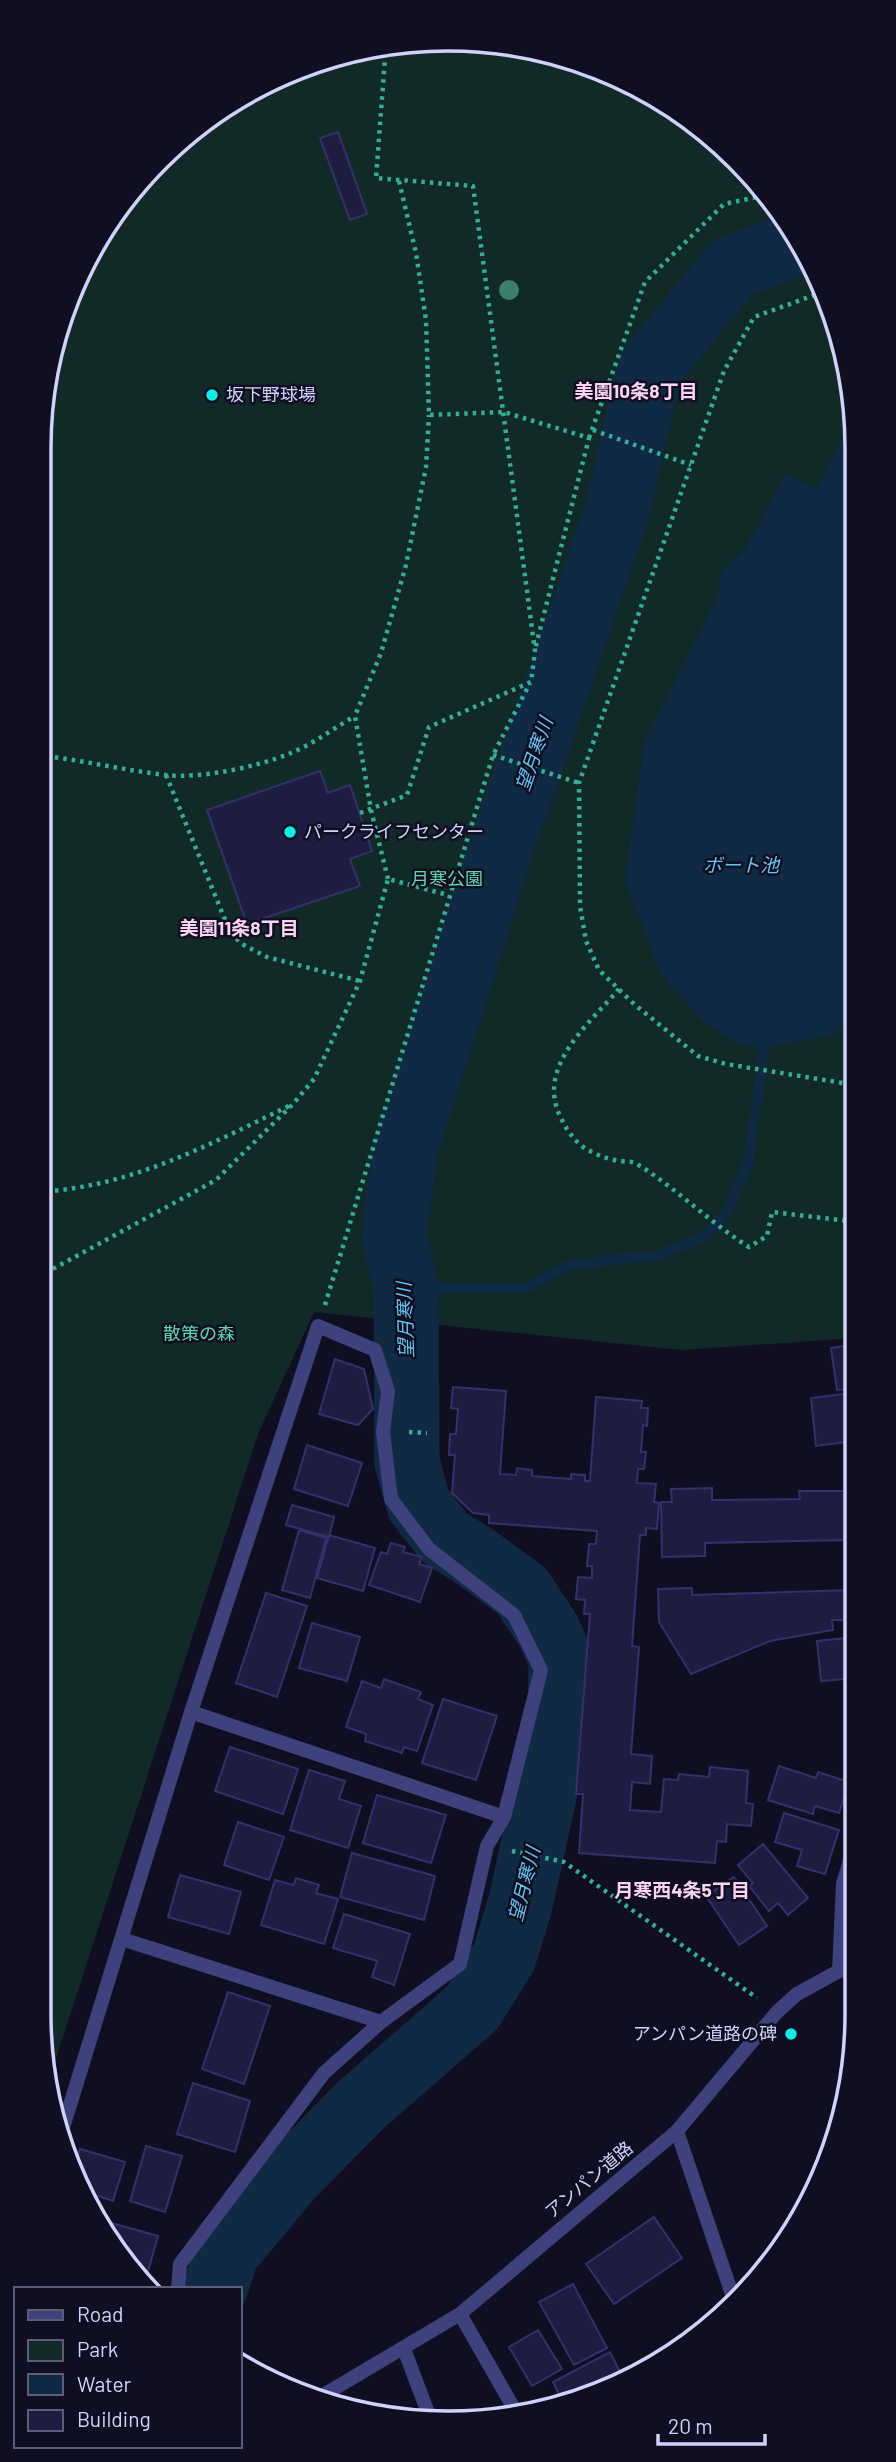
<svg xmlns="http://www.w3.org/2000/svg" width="896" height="2462" font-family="Barlow,'Noto Sans JP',sans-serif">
<rect width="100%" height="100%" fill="#100f21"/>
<path fill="#122a27" d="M394,42L554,52L653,94L756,178L815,267L854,394L856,1338L681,1350L314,1312L258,1434L51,2074L38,2014V448L52,342L123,199L243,94Z"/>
<path fill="#112a43" d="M848,376L854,394V406L839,398Z
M854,416L855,1021L828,1036L787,1043L764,1049L736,1042L702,1021L660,973L625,879L645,740L717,597L722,570L745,550L786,473L816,489Z"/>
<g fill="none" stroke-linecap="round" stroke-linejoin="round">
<path stroke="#112a43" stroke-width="10" d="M406,1288H527L566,1266L624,1258L657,1256L704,1237L728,1211L748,1162L764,1049"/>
<path stroke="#112a43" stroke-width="65" d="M215,2289L227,2253L290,2177L362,2104L472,2008L504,1957L520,1905L560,1724L561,1660L549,1632L522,1591L474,1556L445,1538L419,1505L407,1462L406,1288L394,1235L405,1150L499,854L617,512L649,369L732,268L799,243"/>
</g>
<path fill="#1f1c41" stroke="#34306b" stroke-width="2" d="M338,132L367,214L350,220L320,138Z
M320,771L328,793L350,785L372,851L350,859L360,886L247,924L207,810Z
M856,1344V1388L837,1390L831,1348Z
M335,1359L364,1369L373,1409L358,1425L319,1414Z
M453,1387L506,1391L500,1474L516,1475L517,1468L532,1470V1476L571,1479V1474L585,1475V1481H590L596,1397L642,1401L641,1408H648L647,1426L643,1425L641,1452H646L644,1469H638L637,1483L656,1484L654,1502L659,1503L657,1529L646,1528V1535H640L632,1646L639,1647L631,1754L652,1756L650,1784L632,1782L630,1810L661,1812L664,1779L678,1780L679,1774L709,1777L710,1767L748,1771L746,1803L753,1804L751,1826L727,1824L726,1842L717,1841L715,1863L579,1853L583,1794H576L590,1614H584L585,1600L576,1599L578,1577L592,1578V1566H587L589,1544H596L597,1531L489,1523V1515L473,1513L452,1493L455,1455H449L450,1434H456L458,1409L451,1408Z
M850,1393L855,1441L816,1446L811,1398Z
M307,1445L362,1463L348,1506L294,1489Z
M712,1488V1500L800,1499L799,1491H848L849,1540L705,1543V1556L662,1557L661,1502H672L671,1489Z
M292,1505L334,1517L329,1537L286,1525Z
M299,1530L326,1538L310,1598L282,1590Z
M329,1535L375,1548L363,1591L317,1578Z
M391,1543L405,1547L403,1552L422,1557L419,1564L432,1568L420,1602L369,1585L381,1552L387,1554Z
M692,1588V1595L854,1590L855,1620H832L833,1630L770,1641L691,1674L659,1622L658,1589Z
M266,1593L307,1606L277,1697L236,1683Z
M312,1623L360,1637L347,1681L299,1668Z
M857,1637V1678L821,1681L817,1641Z
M384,1679L421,1692L418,1699L433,1705L417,1751L404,1747L402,1753L365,1741L366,1734L346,1727L362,1681L381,1688Z
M443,1699L497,1716L476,1780L422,1763Z
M230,1747L298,1769L283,1814L215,1791Z
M779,1766L816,1778L818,1772L849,1782L839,1813L815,1806L813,1814L768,1800Z
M309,1770L345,1781L339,1799L361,1806L348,1848L290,1830Z
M377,1795L446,1815L431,1863L363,1843Z
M784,1813L839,1830L825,1874L797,1866L802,1850L775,1842Z
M238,1822L284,1837L269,1880L224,1865Z
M763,1844L808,1898L788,1915L778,1903L769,1911L749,1886L753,1883L738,1865Z
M352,1853L435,1876L424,1920L340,1897Z
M180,1875L241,1892L229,1934L168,1917Z
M734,1877L767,1926L739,1945L706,1896Z
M296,1878L319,1885L316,1893L338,1899L324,1944L261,1925L275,1880L294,1885Z
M344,1914L410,1934L394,1985L372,1977L377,1961L333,1948Z
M228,1992L270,2006L244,2084L202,2069Z
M193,2083L250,2101L235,2152L177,2134Z
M146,2146L182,2156L165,2212L130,2201Z
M80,2149L125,2162L113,2201L83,2191L72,2174Z
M654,2217L682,2258L614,2304L586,2264Z
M101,2220L158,2236L147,2275L132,2271Z
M573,2284L607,2348L574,2365L539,2302Z
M538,2330L562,2369L532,2386L509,2347Z
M610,2352L623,2378L564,2405L553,2382Z
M391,2407L398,2420L377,2415Z"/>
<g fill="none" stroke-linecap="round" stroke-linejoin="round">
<path stroke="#36ac96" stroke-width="4.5" stroke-dasharray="3.5 5" stroke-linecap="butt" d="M399,181L416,253L426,320L429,415L504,412L589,438L535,649
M823,292L754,317L724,371L579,783L580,906L586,941L599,970L634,1004L698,1056L726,1064L855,1085
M593,430L691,465
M589,438L645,282L724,204L767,195
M38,755C81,760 123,770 165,775C201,779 257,767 291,753C313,744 334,728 355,716
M493,755L579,783
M166,775L228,927L240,943L267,957L360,981
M360,813L407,795L429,727L531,682L535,651L473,186L376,178L386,45
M388,879L371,810L355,716L381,653L406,565L426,467L429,415
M619,989C590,1023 536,1066 560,1116C566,1129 574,1141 586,1149C597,1155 609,1160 621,1161C627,1162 632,1161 637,1164C676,1188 709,1222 749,1247L767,1236L772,1212L856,1222
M38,1192C131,1187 208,1145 289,1106
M38,1277L216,1180L293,1104L314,1079L360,981L388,879L448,895
M325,1305L493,755L530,683
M409,1432L427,1433
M512,1851L564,1862L757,1998"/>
<path stroke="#3d427d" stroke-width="14" d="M191,1712L504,1817
M122,1939L381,2022
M839,1971L843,1884L857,1836
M62,2131L191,1712L318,1326L375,1350L388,1391L383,1432L391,1499L429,1549L514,1615L541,1670L504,1817L487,1846L460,1964L381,2022L324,2073L180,2264L178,2289
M677,2131L733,2297
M460,2314L516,2412
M404,2349L430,2418"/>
<path stroke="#3d427d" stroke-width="14" d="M320,2397L460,2314L677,2131L777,2012L797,1994L839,1971L857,1968"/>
</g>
<circle fill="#3d7d6d" cx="509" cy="290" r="10"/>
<g fill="#0febe6" stroke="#100f21" stroke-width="2.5">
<circle cx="212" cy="395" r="7"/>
<circle cx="290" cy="832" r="7"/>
<circle cx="791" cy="2034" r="7"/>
</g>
<g text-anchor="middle" stroke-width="5" stroke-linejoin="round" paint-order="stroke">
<g font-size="18" fill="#d1d2fc" stroke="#100f21" text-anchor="start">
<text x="226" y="401">坂下野球場</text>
<text x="304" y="838">パークライフセンター</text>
<text x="777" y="2040" text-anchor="end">アンパン道路の碑</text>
</g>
<g font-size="18" fill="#62d7ac" stroke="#100f21">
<text x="447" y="885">月寒公園</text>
<text x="199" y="1340">散策の森</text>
</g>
<g font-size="18" fill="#d1d2fc" stroke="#100f21">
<text transform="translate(589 2180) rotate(-40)" y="6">アンパン道路</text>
</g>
<g font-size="19" font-weight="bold" fill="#fcd3f2" stroke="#100f21">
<text x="636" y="398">美園10条8丁目</text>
<text x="239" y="935">美園11条8丁目</text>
<text x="682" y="1897">月寒西4条5丁目</text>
</g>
<g font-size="19" font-style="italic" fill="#66c4f5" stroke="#100f21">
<text transform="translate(534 754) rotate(-71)" y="7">望月寒川</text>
<text x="741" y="872">ボート池</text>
<text transform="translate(405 1320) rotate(-92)" y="7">望月寒川</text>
<text transform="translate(524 1884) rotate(-76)" y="7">望月寒川</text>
</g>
</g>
<path d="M0 0H896V2462H0ZM448 51H448A397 397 0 0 1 845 448V2014A397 397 0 0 1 448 2411H448A397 397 0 0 1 51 2014V448A397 397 0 0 1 448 51Z" fill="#100f21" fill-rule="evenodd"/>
<path fill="none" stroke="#d1d2fc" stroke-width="3.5" d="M448 51H448A397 397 0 0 1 845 448V2014A397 397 0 0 1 448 2411H448A397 397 0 0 1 51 2014V448A397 397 0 0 1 448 51Z"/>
<rect x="14" y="2287" width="228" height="161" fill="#100f21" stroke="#5d5d79" stroke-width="2"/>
<rect x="28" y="2310" width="35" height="10" fill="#3d427d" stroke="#5d5d79" stroke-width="2"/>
<text x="77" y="2322" font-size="21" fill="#d1d2fc">Road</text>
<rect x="28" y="2340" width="35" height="21" fill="#122a27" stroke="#5d5d79" stroke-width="2"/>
<text x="77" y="2357" font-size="21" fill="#d1d2fc">Park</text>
<rect x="28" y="2374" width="35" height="21" fill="#112a43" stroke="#5d5d79" stroke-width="2"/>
<text x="77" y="2392" font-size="21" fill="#d1d2fc">Water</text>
<rect x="28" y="2410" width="35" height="21" fill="#1f1c41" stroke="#5d5d79" stroke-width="2"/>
<text x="77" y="2427" font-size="21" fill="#d1d2fc">Building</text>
<path d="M658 2434v10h107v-10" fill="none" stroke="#d1d2fc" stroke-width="3.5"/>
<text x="668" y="2434" font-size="21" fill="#d1d2fc" stroke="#100f21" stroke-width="5" paint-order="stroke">20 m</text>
</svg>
